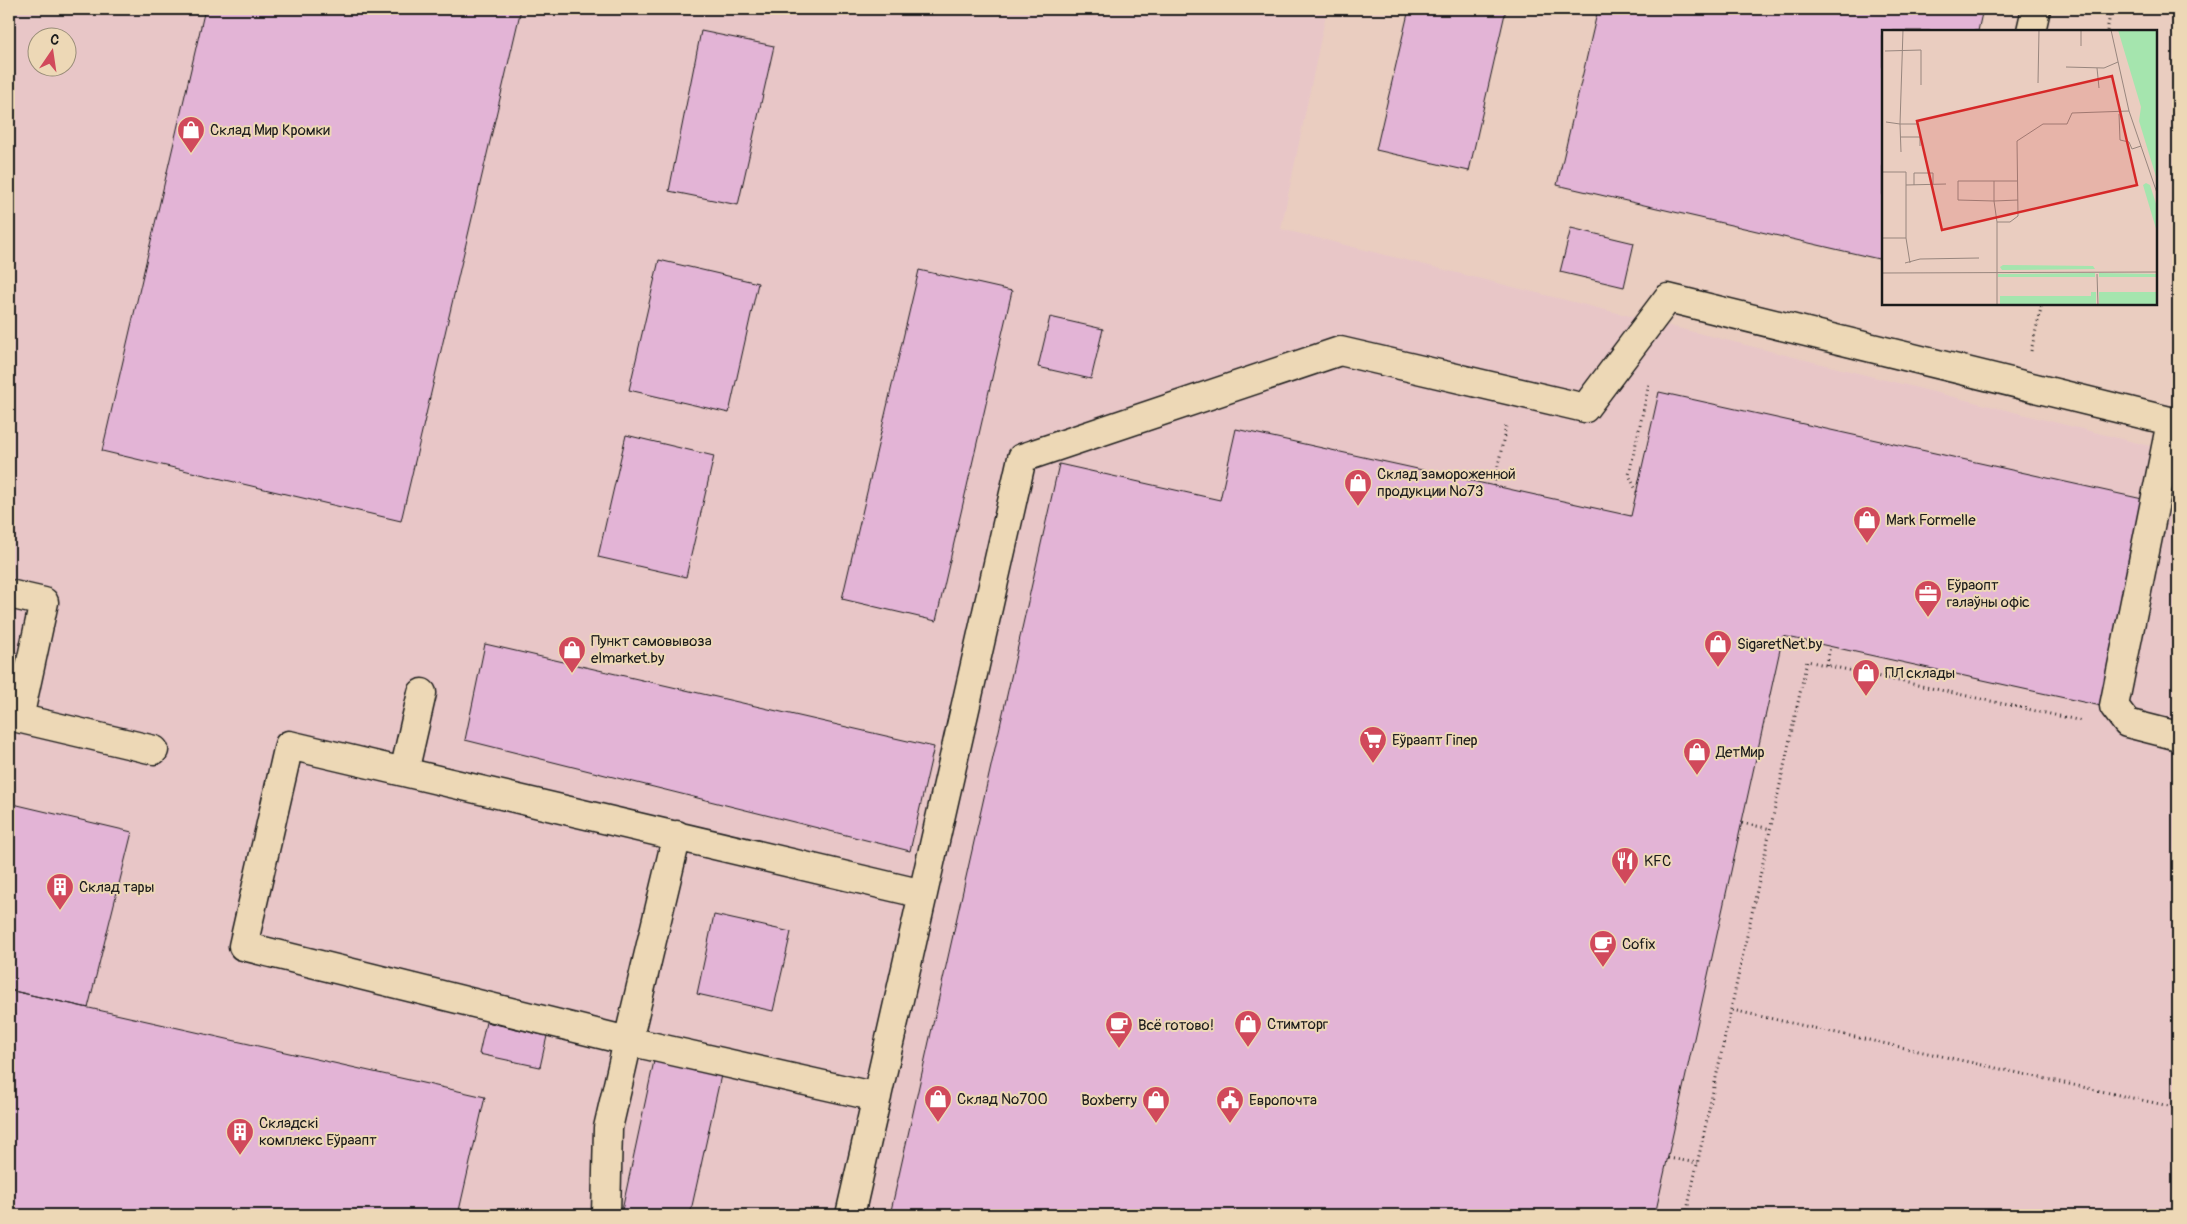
<svg xmlns="http://www.w3.org/2000/svg" width="2187" height="1224" font-family="Pangolin,sans-serif">
<rect width="100%" height="100%" fill="#eacdc0"/>
<filter id="ink" filterUnits="userSpaceOnUse"><feTurbulence type="fractalNoise" baseFrequency=".02" numOctaves="2"/><feDisplacementMap in="SourceGraphic" scale="10" xChannelSelector="R" yChannelSelector="G"/><feConvolveMatrix kernelMatrix="1 2 1 2 8 2 1 2 1" color-interpolation-filters="sRGB"/></filter>
<g filter="url(#ink)">
<path fill="#e8c6c7" fill-rule="evenodd" d="M9,9H1327L1281,229L2178,453V1215H9ZM38,38H68V68H38Z"/>
<path fill="#e3b4d6" stroke="#1c1c1c" d="M205,9H521L401,521L102,451Z
M1409,9H1506L1469,171L1376,150Z
M1598,9H1983L1978,31H1883V260L1557,185Z
M701,31L774,46L738,205L669,191Z
M1571,228L1634,243L1624,287L1560,272Z
M659,260L758,283L729,413L629,390Z
M919,270L1012,291L936,621L842,599Z
M1050,317L1103,329L1091,379L1038,367Z
M1659,392L2147,500L2101,706L1783,636L1655,1215H890L1059,464L1220,500L1236,429L1631,516Z
M626,435L714,456L686,577L598,557Z
M485,644L934,747L910,851L465,740Z
M9,803L132,832L88,1008L9,990Z
M714,915L791,932L773,1011L697,994Z
M9,990L485,1097L458,1215H9Z
M486,1022L547,1036L540,1067L479,1054Z
M654,1061L721,1075L690,1215H621Z"/>
<g fill="none" stroke-linecap="round" stroke-linejoin="round">
<defs>
<path id="minor" d="M2031,31L2036,9
M2171,422L2114,706L2127,723L2178,736
M9,594L44,602L19,718
M9,716L154,750
M404,772L422,693
M677,835L628,1041L877,1097
M606,1215L608,1128L628,1041L243,946L289,745L923,894
M850,1215L1022,458L1340,351L1585,408L1668,298L2178,423"/>
</defs>
<use href="#minor" stroke="#1c1c1c" stroke-width="31"/>
<path stroke="#1c1c1c" stroke-width="3" stroke-dasharray="1 4" stroke-linecap="butt" d="M2107,31L2111,9
M2031,351L2042,304
M1494,486L1506,426
M1637,492L1629,475L1649,384
M1827,665L1830,646
M1742,823L1771,829
M1732,1010L2178,1108
M1668,1158L1698,1163
M1686,1215L1807,661L2082,721"/>
<use href="#minor" stroke="#edd8b6" stroke-width="28"/>
</g>
</g>
<defs>
<symbol id="shop-pin" viewBox="-11 -11 22 30"><path d="M0 17L-7.5 6A9.5 9.5 0 1 1 7.5 6Z" fill="#d1495b" stroke="#edd8b6"/><path d="M-5-2.5h2.3a2.7 3.5 0 0 1 5.4 0H5L5.5 6h-11ZM-1.5-2.5h3a1.5 2.3 0 0 0-3 0Z" fill="#fff"/></symbol>
<symbol id="office-pin" viewBox="-11 -11 22 30"><path d="M0 17L-7.5 6A9.5 9.5 0 1 1 7.5 6Z" fill="#d1495b" stroke="#edd8b6"/><path d="M-6-3h4V-5.5h4V-3h4V5H-6ZM-1-4.5V-3h2v-1.5ZM-6 0V1H6V0Z" fill="#fff"/></symbol>
<symbol id="supermarket-pin" viewBox="-11 -11 22 30"><path d="M0 17L-7.5 6A9.5 9.5 0 1 1 7.5 6Z" fill="#d1495b" stroke="#edd8b6"/><path d="M-6-5.5h2.5l.6 2H6L4.5 2H-2.5L-4.4-4H-6ZM-1.5 3.2a1.3 1.3 0 1 0 .1 0ZM3 3.2a1.3 1.3 0 1 0 .1 0Z" fill="#fff"/></symbol>
<symbol id="restaurant-pin" viewBox="-11 -11 22 30"><path d="M0 17L-7.5 6A9.5 9.5 0 1 1 7.5 6Z" fill="#d1495b" stroke="#edd8b6"/><path d="M-5-6h1v4h1v-4h1v4h1v-4h1v5L-1.5 .5V6h-2V.5L-5-1ZM5-6V6H3V1.5H1.5Q1.5-4 5-6Z" fill="#fff"/></symbol>
<symbol id="building-pin" viewBox="-11 -11 22 30"><path d="M0 17L-7.5 6A9.5 9.5 0 1 1 7.5 6Z" fill="#d1495b" stroke="#edd8b6"/><path d="M-4-6H4V6H1V3H-1V6H-4ZM-2.5-4.3h1.7v1.8h-1.7ZM.8-4.3h1.7v1.8H.8ZM-2.5-1h1.7V.8h-1.7ZM.8-1h1.7V.8H.8Z" fill="#fff"/></symbol>
<symbol id="cafe-pin" viewBox="-11 -11 22 30"><path d="M0 17L-7.5 6A9.5 9.5 0 1 1 7.5 6Z" fill="#d1495b" stroke="#edd8b6"/><path d="M-5.5-4.5H6V0H3Q3 3.5 0 3.5H-2.5Q-5.5 3.5-5.5 0ZM3-3.2v2h1.7v-2ZM-6 4.5H4V6H-6Z" fill="#fff"/></symbol>
<symbol id="civic-pin" viewBox="-11 -11 22 30"><path d="M0 17L-7.5 6A9.5 9.5 0 1 1 7.5 6Z" fill="#d1495b" stroke="#edd8b6"/><path d="M-.6-6.5H3V-4.5H.6V-3L4-1V1h2V6H-6V1h2V-1L-.6-3ZM-1.2 2.5V6h2.4V2.5Z" fill="#fff"/></symbol>
</defs>
<g fill-rule="evenodd">
<use href="#shop-pin" x="175" y="114" width="32" height="43"/>
<use href="#shop-pin" x="1342" y="467" width="32" height="43"/>
<use href="#shop-pin" x="1851" y="504" width="32" height="43"/>
<use href="#office-pin" x="1912" y="578" width="32" height="43"/>
<use href="#shop-pin" x="1702" y="628" width="32" height="43"/>
<use href="#shop-pin" x="556" y="634" width="32" height="43"/>
<use href="#shop-pin" x="1850" y="657" width="32" height="43"/>
<use href="#supermarket-pin" x="1357" y="724" width="32" height="43"/>
<use href="#shop-pin" x="1681" y="736" width="32" height="43"/>
<use href="#restaurant-pin" x="1609" y="845" width="32" height="43"/>
<use href="#building-pin" x="44" y="871" width="32" height="43"/>
<use href="#cafe-pin" x="1587" y="928" width="32" height="43"/>
<use href="#shop-pin" x="1232" y="1008" width="32" height="43"/>
<use href="#cafe-pin" x="1103" y="1009" width="32" height="43"/>
<use href="#shop-pin" x="922" y="1083" width="32" height="43"/>
<use href="#shop-pin" x="1140" y="1084" width="32" height="43"/>
<use href="#civic-pin" x="1214" y="1084" width="32" height="43"/>
<use href="#building-pin" x="224" y="1116" width="32" height="43"/>
</g>
<g text-anchor="middle" stroke-width="4" stroke-linejoin="round" paint-order="stroke">
<g font-size="15" fill="#1c1c1c" stroke="#edd8b6" text-anchor="start">
<text x="210" y="135">Склад Мир Кромки</text>
<text x="1377" y="479">Склад замороженной<tspan x="1377" dy="17">продукции №73</tspan></text>
<text x="1886" y="525">Mark Formelle</text>
<text x="1947" y="590">Еўраопт<tspan x="1947" dy="17">галаўны офіс</tspan></text>
<text x="591" y="646">Пункт самовывоза<tspan x="591" dy="17">elmarket.by</tspan></text>
<text x="1737" y="649">SigaretNet.by</text>
<text x="1885" y="678">ПЛ склады</text>
<text x="1392" y="745">Еўраапт Гіпер</text>
<text x="1716" y="757">ДетМир</text>
<text x="1644" y="866">KFC</text>
<text x="79" y="892">Склад тары</text>
<text x="1622" y="949">Cofix</text>
<text x="1267" y="1029">Стимторг</text>
<text x="1138" y="1030">Всё готово!</text>
<text x="957" y="1104">Склад №700</text>
<text x="1137" y="1105" text-anchor="end">Boxberry</text>
<text x="1249" y="1105">Европочта</text>
<text x="259" y="1128">Складскі<tspan x="259" dy="17">комплекс Еўраапт</tspan></text>
</g>
</g>
<g transform="translate(1882 30)">
<rect width="275" height="275" fill="#eacdc0"/>
<path d="M236,0L275,1V150L257,91L259,77ZM264,153L268,155L275,177V202L261,155ZM121,235L211,236L213,239L120,240L118,237ZM213,243V247H116V244ZM217,243L275,244V247H217ZM209,262H214V275H118V266H209ZM217,262H275V275H217Z" fill="#a5e5ae"/>
<path fill="none" stroke="#98867e" stroke-width="1" d="M21,0L18,94H36M199,0V16M229,0L247,81M3,21L39,20V55M184,37L222,38L236,32M215,38L217,58M156,53L157,0M237,84L238,110L247,112L250,119L259,116M4,92L18,94L19,122M18,107H38V116M0,142H24V208H0M112,151V171L136,170M24,155L64,154M32,155V143H51V154M115,192L112,171L76,170V151H135M24,208L28,233M23,233L38,229L97,228M0,243L275,242M215,244L216,275M115,275V192H128L136,186L135,111L161,94H185L190,83L247,81L275,163"/>
<path fill="#d62828" fill-opacity="0.15" stroke="#d62828" stroke-width="2.5" d="M230,46L255,155L60,200L35,91Z"/>
<rect width="275" height="275" fill="none" stroke="#1c1c1c" stroke-width="2.5"/>
</g>
<rect width="2187" height="1224" fill="none" stroke="#edd8b6" stroke-width="30"/>
<rect x="15" y="15" width="2157" height="1194" fill="none" stroke="#1c1c1c" stroke-width="2" filter="url(#ink)"/>
<g transform="translate(52 52) rotate(13)"><circle r="24" fill="#edd8b6" stroke="#998d78"/>
<path d="M0-4L9 19L0 12L-9 19Z" fill="#d1495b"/>
<text y="-8" font-size="14" font-weight="bold" text-anchor="middle" fill="#1c1c1c">С</text>
</g>
</svg>
